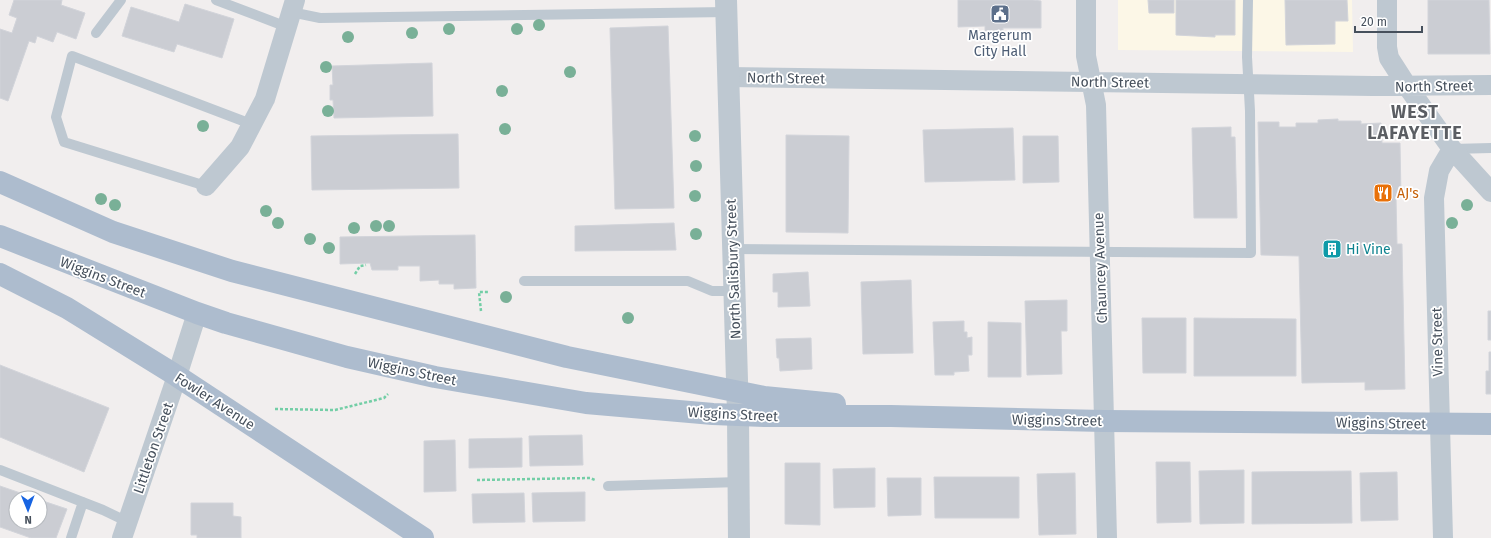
<svg xmlns="http://www.w3.org/2000/svg" width="1491" height="538" font-family="'Fira Sans',sans-serif">
<rect width="100%" height="100%" fill="#f1eeee"/>
<path fill="#fcf7e7" d="M1118,0H1352L1353,52L1118,50Z"/>
<path fill="#cbcdd3" stroke="#d2d4da" d="M14,0H62L61,5L85,13L76,39L57,32L53,42L37,36L35,43L29,41L8,101L0,98V29L12,33L17,18L9,15Z
M958,0H1033L1041,1V28H1003V33H985V26L958,27Z
M1148,0H1174V13H1149Z
M1176,0H1235V35H1215V37L1176,35Z
M1285,0H1347L1348,21H1335V44L1286,45Z
M1428,0H1489L1490,54H1428Z
M185,4L234,19L222,58L177,44L174,52L122,36L131,7L179,22Z
M668,26L674,208L615,209L610,28Z
M432,63L433,116L334,118L333,100H330V85H333L332,66Z
M1338,119V121H1361V124L1381,123L1382,143H1400L1401,197H1396L1397,244H1402L1405,389L1365,390V382L1302,383L1299,256L1261,255L1258,122H1279V127H1296V123H1318V120Z
M1231,127V137H1235L1237,218H1194L1192,128Z
M1013,128L1015,180L925,182L923,130Z
M458,134L459,188L312,190L311,136Z
M786,135L849,136L848,233L786,232Z
M1023,136H1058L1059,182L1023,183Z
M674,223L676,250L575,251V226Z
M475,235L476,288L454,289V284H439V280L420,281V266H398V270H372L370,263L340,264V237Z
M808,272L810,306L778,307V292H773V274Z
M911,280L913,353L863,354L861,282Z
M1067,300V331H1061L1062,374L1027,375L1025,301Z
M1488,311H1491V340H1488Z
M1142,318H1186V373H1143Z
M1194,318L1296,319V376H1194Z
M964,321V332H967V338L972,337V355H968L969,371L954,372V375H935L933,322Z
M988,322L1021,323V377H988Z
M811,338L812,369L780,371L779,358H777L776,339Z
M1489,352H1491V394H1486V371H1489Z
M0,365L109,408L84,472L0,437Z
M582,435L583,465L530,466L529,436Z
M522,438V467L469,468V439Z
M455,440L456,491L424,492V441Z
M1156,462H1190L1191,522L1157,523Z
M785,463H820V525L785,524Z
M875,468V507L834,508L833,469Z
M1244,470V523L1200,524L1199,471Z
M1351,471L1352,523L1252,524V472Z
M1397,472L1398,520L1361,521L1360,473Z
M1075,473L1076,534L1039,535L1037,474Z
M934,477H1019V518H935Z
M887,478H921V515L888,516Z
M0,486L35,498H16V522H40V500L67,509L56,538H31L0,527Z
M585,492V521L533,522L532,493Z
M524,493L525,522L473,523L472,494Z
M191,503H233V516L241,517V538H197V535H191Z"/>
<g fill="none" stroke-linecap="round" stroke-linejoin="round">
<path stroke="#73cea6" stroke-width="2.5" stroke-dasharray="3 2" stroke-linecap="butt" d="M355,274L360,266L366,265
M481,311L479,292H488
M275,409L335,410L384,398L388,394
M477,480L590,478L595,480"/>
<path stroke="#bec8d1" stroke-width="10" d="M216,0L287,27
M291,12L320,18L727,12
M96,33L121,0
M1452,149L1491,148
M206,186L64,142L56,117L72,56L251,124
M733,249L1251,253L1250,111L1247,57L1248,0
M524,281H688L712,291H734
M0,470L103,510L128,522
M608,486L739,482
M71,538L83,502"/>
<path stroke="#bec8d1" stroke-width="20" d="M1086,0V56L1096,105L1107,538
M1387,0V47L1389,58L1407,86L1452,149L1491,192
M728,77L1373,86L1491,85
M206,186L240,147L265,99L295,0
M122,538L177,376L197,313
M1443,538L1434,198L1439,171L1452,149"/>
<path stroke="#bec8d1" stroke-width="22" d="M726,0L738,415L739,538"/>
<path stroke="#adbcce" stroke-width="22" d="M0,182L113,232L232,271L567,357L764,397L835,404
M0,236L197,313L226,323L347,357L435,377L586,403L713,414L765,416H891L1104,421L1491,424
M0,274L67,308L177,376L423,538"/>
</g>
<g fill="#79b097">
<circle cx="539" cy="25" r="6"/>
<circle cx="449" cy="29" r="6"/>
<circle cx="517" cy="29" r="6"/>
<circle cx="412" cy="33" r="6"/>
<circle cx="348" cy="37" r="6"/>
<circle cx="326" cy="67" r="6"/>
<circle cx="570" cy="72" r="6"/>
<circle cx="502" cy="91" r="6"/>
<circle cx="328" cy="111" r="6"/>
<circle cx="203" cy="126" r="6"/>
<circle cx="505" cy="129" r="6"/>
<circle cx="695" cy="136" r="6"/>
<circle cx="696" cy="166" r="6"/>
<circle cx="695" cy="196" r="6"/>
<circle cx="101" cy="199" r="6"/>
<circle cx="115" cy="205" r="6"/>
<circle cx="1467" cy="205" r="6"/>
<circle cx="266" cy="211" r="6"/>
<circle cx="278" cy="223" r="6"/>
<circle cx="1452" cy="223" r="6"/>
<circle cx="376" cy="226" r="6"/>
<circle cx="389" cy="226" r="6"/>
<circle cx="354" cy="228" r="6"/>
<circle cx="696" cy="234" r="6"/>
<circle cx="310" cy="239" r="6"/>
<circle cx="329" cy="248" r="6"/>
<circle cx="506" cy="297" r="6"/>
<circle cx="628" cy="318" r="6"/>
</g>
<defs>
<symbol id="civic-square" viewBox="-11 -11 22 22"><rect x="-9" y="-9" width="18" height="18" rx="4" fill="#5c6f8a" stroke="#fff"/><path d="M-.6-6.5H3V-4.5H.6V-3L4-1V1h2V6H-6V1h2V-1L-.6-3ZM-1.2 2.5V6h2.4V2.5Z" fill="#fff"/></symbol>
<symbol id="restaurant-square" viewBox="-11 -11 22 22"><rect x="-9" y="-9" width="18" height="18" rx="4" fill="#e8710a" stroke="#fff"/><path d="M-5-6h1v4h1v-4h1v4h1v-4h1v5L-1.5 .5V6h-2V.5L-5-1ZM5-6V6H3V1.5H1.5Q1.5-4 5-6Z" fill="#fff"/></symbol>
<symbol id="building-square" viewBox="-11 -11 22 22"><rect x="-9" y="-9" width="18" height="18" rx="4" fill="#0f9aa8" stroke="#fff"/><path d="M-4-6H4V6H1V3H-1V6H-4ZM-2.5-4.3h1.7v1.8h-1.7ZM.8-4.3h1.7v1.8H.8ZM-2.5-1h1.7V.8h-1.7ZM.8-1h1.7V.8H.8Z" fill="#fff"/></symbol>
</defs>
<g fill-rule="evenodd">
<use href="#civic-square" x="989" y="3" width="22" height="22"/>
<use href="#restaurant-square" x="1372" y="182" width="22" height="22"/>
<use href="#building-square" x="1321" y="238" width="22" height="22"/>
</g>
<g text-anchor="middle" stroke-width="3.5" stroke-linejoin="round" paint-order="stroke">
<g font-size="14" fill="#4e5e75" stroke="#fff">
<text x="1000" y="40">Margerum<tspan x="1000" dy="16">City Hall</tspan></text>
</g>
<g font-size="14" fill="#46505c" stroke="#fff">
<text transform="translate(786 78) rotate(1)" y="5">North Street</text>
<text transform="translate(1110 82) rotate(1)" y="5">North Street</text>
<text transform="translate(1434 86) rotate(-1)" y="5">North Street</text>
<text transform="translate(1100 268) rotate(-92)" y="5">Chauncey Avenue</text>
<text transform="translate(733 269) rotate(-92)" y="5">North Salisbury Street</text>
<text transform="translate(103 277) rotate(21)" y="5">Wiggins Street</text>
<text transform="translate(1437 342) rotate(-91)" y="5">Vine Street</text>
<text transform="translate(412 371) rotate(12)" y="5">Wiggins Street</text>
<text transform="translate(215 401) rotate(33)" y="5">Fowler Avenue</text>
<text transform="translate(733 414) rotate(3)" y="5">Wiggins Street</text>
<text transform="translate(1057 420) rotate(1)" y="5">Wiggins Street</text>
<text transform="translate(1381 423) rotate(1)" y="5">Wiggins Street</text>
<text transform="translate(153 448) rotate(-71)" y="5">Littleton Street</text>
</g>
<g font-size="14" fill="#c56008" stroke="#fff" text-anchor="start">
<text x="1397" y="198">AJ's</text>
</g>
<g font-size="14" fill="#0d838f" stroke="#fff" text-anchor="start">
<text x="1346" y="254">Hi Vine</text>
</g>
<g font-size="18" font-weight="bold" letter-spacing="1" fill="#5b5e63" stroke="#fff">
<text x="1415" y="118">WEST<tspan x="1415" dy="21">LAFAYETTE</tspan></text>
</g>
</g>
<g transform="translate(28 510) rotate(179)"><circle r="19" fill="#ffffff" stroke="#b5b9be"/>
<path d="M0-3L7 15L0 10L-7 15Z" fill="#1764e2"/>
<text y="-6" font-size="11" font-weight="bold" text-anchor="middle" fill="#46505c">N</text>
</g>
<path d="M1355 26v6h67v-6" fill="none" stroke="#46505c" stroke-width="2"/>
<text x="1361" y="26" font-size="12" fill="#46505c" stroke="#ffffff" stroke-width="3" paint-order="stroke">20 m</text>
</svg>
